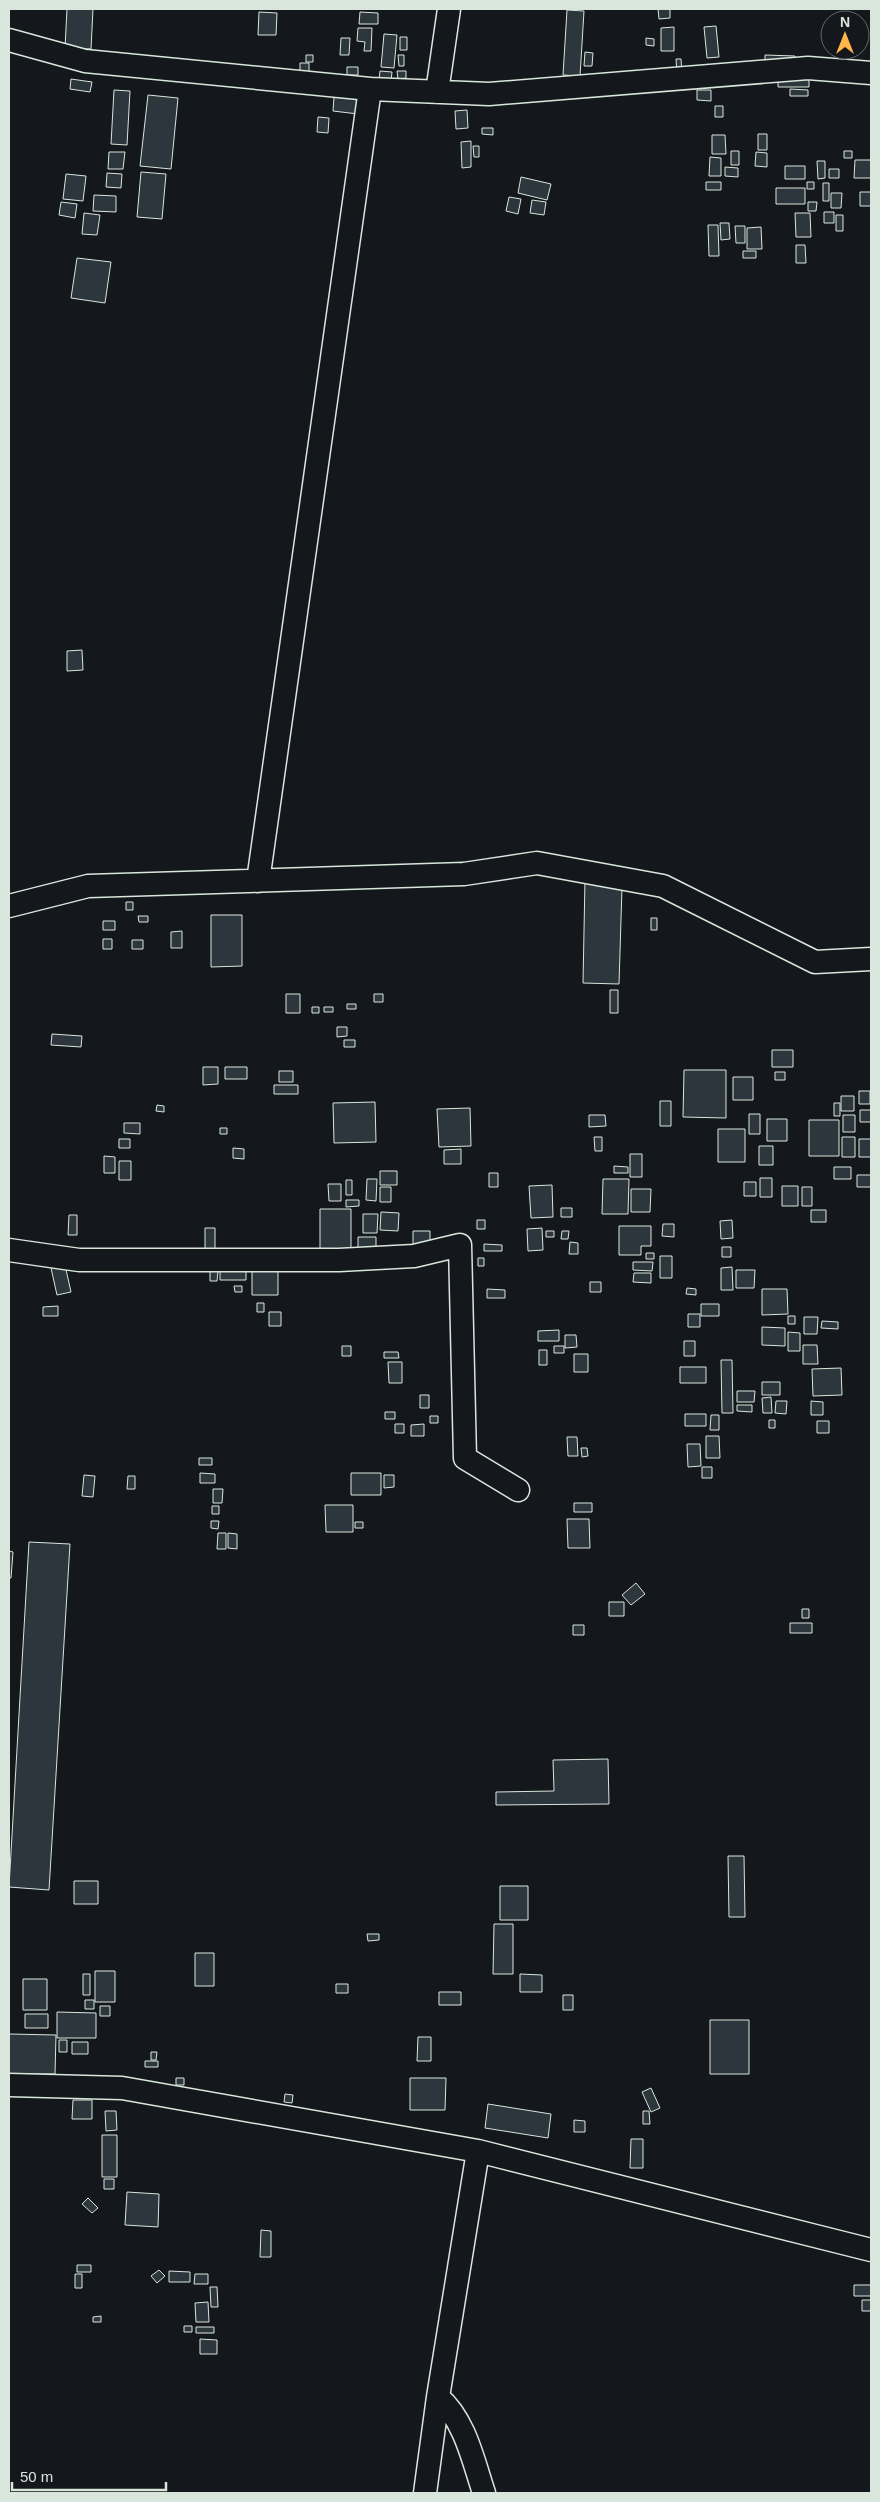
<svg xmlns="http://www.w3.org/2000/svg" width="880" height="2502" font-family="Arial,sans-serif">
<rect width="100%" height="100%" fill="#14181c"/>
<path fill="#2c363c" stroke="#d8e6dc" d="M67,9H93L91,49L65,48Z
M658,9H670V18L659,19Z
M567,10L584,11L580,76L563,75Z
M259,12L277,13L276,35H258Z
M360,12L378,13V24H359Z
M716,26L719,57L707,58L704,27Z
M674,27V51H661V28Z
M358,28H372L371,51H364L365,42L357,41Z
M384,34L397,35L394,68L381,67Z
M400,37H407V50H400Z
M341,38H350L349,55H340Z
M646,38L654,39V46L646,45Z
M585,52L593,53L592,66H584Z
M306,55H313V62H306Z
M398,55H404V66H399Z
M765,55L795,56L794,66H765Z
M676,59H681L682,73H677Z
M300,63H309V75H300Z
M347,67H358V75H347Z
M380,71L392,72L391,81L379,80Z
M397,71H406V78L398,79Z
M778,76H809V87H778Z
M71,79L92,82L90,92L70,89Z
M790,89L808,90V96H790Z
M114,90L130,91L127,145L111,144Z
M697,90H711V101L697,100Z
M148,95L178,98L171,169L140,166Z
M334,97L359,99L358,114L333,111Z
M715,106H723V117H715Z
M467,110L468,128L456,129L455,111Z
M318,117L329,118L328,133L317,132Z
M482,128H493V135L482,134Z
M758,134H767V150H758Z
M712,135H725L726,154H712Z
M471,141V167L462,168L461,142Z
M473,146H479V157H474Z
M731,151H739V165H731Z
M844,151H852V158H844Z
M109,152H125L123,169H108Z
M756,152L767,153V167L755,166Z
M710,157L721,158V176H709Z
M855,160H871V178H854Z
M817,161H825V178L818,179Z
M785,166H805V179H785Z
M725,167L738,168V177L725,176Z
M829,169H839V178H829Z
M141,172L166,174L162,219L137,217Z
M107,173L122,174L121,188L106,187Z
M66,174L86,176L83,201L63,199Z
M521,177L551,184L547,200L518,193Z
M706,182H721V190H706Z
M807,182H814V189H807Z
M823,183H829V201H823Z
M776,188H805V204H776Z
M860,192H871V206H860Z
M831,193H842L841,208H831Z
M94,195L116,196V212L93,211Z
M509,197L521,199L518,214L506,211Z
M532,200L546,202L544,215L530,213Z
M61,202L77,204L75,218L59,215Z
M808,202H817L816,211H808Z
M824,212H834V223H824Z
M84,213L100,215L97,235L82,234Z
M795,213H810L811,237H796Z
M836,215H843V231H836Z
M720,223H729L730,239L721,240Z
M708,225H718L719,256H709Z
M735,226H745V243H736Z
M761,227L762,249H747V228Z
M796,245H805L806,263H796Z
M743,251H756V258H743Z
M77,258L111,262L105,303L71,298Z
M82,650L83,670L67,671V651Z
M585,879L622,887L619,984L583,983Z
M126,902H133V910H126Z
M211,915H242V966L211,967Z
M138,916H148V922H139Z
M651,918H657V930H651Z
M103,921H115V930H103Z
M182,931V948H171V932Z
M103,939H112V949H103Z
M132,940H143V949H132Z
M610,990H618V1013H610Z
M286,994H300V1013H286Z
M374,994H383V1002H374Z
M347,1004H356V1009H347Z
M312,1007H319V1013H312Z
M324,1007H333V1012H324Z
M337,1027H347V1036L337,1037Z
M52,1034L82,1036L81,1047L51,1045Z
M344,1040H355V1047H344Z
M772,1050H793V1067H772Z
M203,1067H218V1084L203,1085Z
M225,1067H247V1079H225Z
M684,1070H726V1118L683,1117Z
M279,1071H293V1082H279Z
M775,1072H785V1080H775Z
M733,1077H753V1100H733Z
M274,1085H298V1094H274Z
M859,1091H870V1104H859Z
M841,1096H854V1111H841Z
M660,1101H671V1126H660Z
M375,1102L376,1142L334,1143L333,1103Z
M834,1103H840V1116H834Z
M157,1105L164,1106V1112L156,1111Z
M470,1108L471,1146L439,1147L437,1109Z
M860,1110H871V1122H860Z
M749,1114H760V1134H749Z
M589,1115H605L606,1126L589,1127Z
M843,1115H855V1132H843Z
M767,1119H787V1141H767Z
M809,1120H839V1156H809Z
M124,1123H140V1134L124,1133Z
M220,1128H227V1134H220Z
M718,1129H745V1162H718Z
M594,1137H602V1151H595Z
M842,1137H855V1157H842Z
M119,1139H130V1148H119Z
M859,1139H871V1157H859Z
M759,1146H773V1165H759Z
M233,1148L244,1149V1159L233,1158Z
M461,1149V1164H444V1150Z
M630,1154H642V1177H630Z
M104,1156L115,1157V1173H104Z
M119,1161H131V1180H119Z
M614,1166L628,1167V1173H614Z
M834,1167H851V1179H834Z
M380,1171H397V1185H380Z
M489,1173H498V1187H489Z
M857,1175H871V1187H857Z
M760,1178H772V1197H760Z
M367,1179H377L376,1201L366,1200Z
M603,1179H629L628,1214H602Z
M346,1180H352V1195H346Z
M744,1182H756V1196H744Z
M328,1184H341V1201H329Z
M552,1185L553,1217L531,1218L529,1186Z
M782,1186H798V1206H782Z
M380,1187H391V1202H380Z
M802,1187H812V1206H802Z
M631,1189H651L650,1212H631Z
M346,1200H359V1206L346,1207Z
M561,1208H572V1217H561Z
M320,1209H351V1250H320Z
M811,1210H826V1222H811Z
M381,1212L399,1213L398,1231L380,1230Z
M363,1214H378L377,1233H363Z
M69,1215H77V1235H68Z
M477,1220H485V1229H477Z
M732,1220L733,1238L721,1239L720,1221Z
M663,1224H674V1237L662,1236Z
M619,1226H651V1246H641V1255H619Z
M205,1228H215V1254H205Z
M542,1228L543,1250L528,1251L527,1229Z
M413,1231H430V1248H413Z
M546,1231H554V1237H546Z
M562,1231H569L568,1239H561Z
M358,1237H376V1251H358Z
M570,1242L578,1243V1254H569Z
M484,1244L502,1245V1251H484Z
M722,1247H731V1257H722Z
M646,1253H654V1259H646Z
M660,1256H672V1278H660Z
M478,1258H484V1266H478Z
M633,1262H653L652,1271L633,1270Z
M65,1265L71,1292L57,1295L51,1268Z
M732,1267L733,1290H721V1268Z
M220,1268H246V1280H220Z
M252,1270H278V1295H252Z
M736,1270H755L754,1288H736Z
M210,1271H218L217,1281H210Z
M634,1273H651V1283L633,1282Z
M590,1282H601V1292H590Z
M234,1286H242V1292H235Z
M687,1288L696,1289V1295L686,1294Z
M487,1289L505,1290V1298H487Z
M762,1289H787L788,1314L762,1315Z
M257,1303H264V1312H257Z
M701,1304H719V1316H701Z
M58,1306V1316H43V1307Z
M269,1312H281V1326H269Z
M688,1314H700V1327H688Z
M788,1316H795V1324H788Z
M804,1317H818L817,1334H804Z
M822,1321L838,1322V1329L821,1328Z
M762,1327L785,1328V1346L762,1345Z
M559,1330V1341H538V1331Z
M788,1332L800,1333V1351H788Z
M565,1335H576L577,1347L565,1348Z
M684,1341H695V1356H684Z
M803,1345H817L818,1364H803Z
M342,1346H351V1356H342Z
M554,1346H564V1353H554Z
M539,1350H547V1365H539Z
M384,1352H398L399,1358H384Z
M574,1354H588V1372H574Z
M721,1360H732L733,1413H722Z
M388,1362H402V1383H389Z
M680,1367H706V1383H680Z
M841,1368L842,1395L813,1396L812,1369Z
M762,1382H780V1395H762Z
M737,1391H755L754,1402H737Z
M420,1395H429V1408H420Z
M771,1397L772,1413H763L762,1398Z
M776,1401H787L786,1414L775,1413Z
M811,1401L823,1402V1415H811Z
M737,1405H752V1412L737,1411Z
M385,1412H395V1419H385Z
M685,1414H706V1426H685Z
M711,1415H719V1430H710Z
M430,1416H438V1423H430Z
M769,1420H775V1428H769Z
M817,1421H829V1433H817Z
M395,1424H404V1433H395Z
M424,1424V1436H411V1425Z
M706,1436H719L720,1458H706Z
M567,1437H577L578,1456H568Z
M687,1444H700L701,1466L688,1467Z
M581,1448H587L588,1456L582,1457Z
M199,1458H212V1465H199Z
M702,1467H712V1478H702Z
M200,1473L215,1474V1483H200Z
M351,1473H381V1495H351Z
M84,1475L95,1476L93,1497L82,1496Z
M384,1475H394V1487L384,1488Z
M128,1476H135V1489H127Z
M213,1489H223L222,1503H213Z
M574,1503H592V1512H574Z
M325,1505H353V1532H326Z
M212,1506H219V1514H212Z
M567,1519H589L590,1548H568Z
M211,1521H219L218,1529L211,1528Z
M355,1522H363V1528H355Z
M218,1533H226V1549H217Z
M228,1533L237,1534V1549L228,1548Z
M29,1542L70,1544L49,1890L9,1887Z
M9,1551L13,1552L11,1578H9Z
M636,1583L645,1594L631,1605L622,1595Z
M609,1602H624V1616H609Z
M802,1609H809V1618H802Z
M790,1623H812V1633H790Z
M573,1625H584V1635H573Z
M608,1759L609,1804L496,1805V1792L554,1791L553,1760Z
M728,1856H744L745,1917H729Z
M74,1881H98V1904H74Z
M500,1886H528V1920H500Z
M494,1924H513V1974H493Z
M367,1934H379V1940L368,1941Z
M195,1953H214V1986H195Z
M95,1971H115V2002H95Z
M83,1974H90V1995H83Z
M520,1974L542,1975V1992H520Z
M23,1979H47V2010H23Z
M336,1984H348V1993H336Z
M439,1992H461V2005H439Z
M563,1995H573V2010H563Z
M85,2000H94V2009H85Z
M100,2006H110V2016H100Z
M57,2012L96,2013V2038H57Z
M25,2014H48V2028H25Z
M710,2020H749V2074H710Z
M9,2034L56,2035L55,2074H9Z
M418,2037H431V2061H417Z
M59,2040H67V2052H59Z
M72,2042H88V2054H72Z
M151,2052H157L156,2060H151Z
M145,2061H158V2067H145Z
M176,2078H184V2085H176Z
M410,2078H446L445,2110H410Z
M651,2088L660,2108L651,2112L642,2092Z
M285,2094L293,2095L292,2103L284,2102Z
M73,2100H92V2119H72Z
M488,2104L551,2114L548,2138L485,2128Z
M105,2111H116L117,2130L106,2131Z
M643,2111H649L650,2124H643Z
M574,2120L585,2121V2132H574Z
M102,2135H117V2177H102Z
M631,2139H643V2168H630Z
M104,2179H114V2189H104Z
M127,2192L159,2194L158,2227L125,2225Z
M88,2198L98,2208L92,2213L82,2204Z
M261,2230L271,2231V2257H260Z
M77,2265H91V2272H77Z
M159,2270L165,2276L157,2283L151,2276Z
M169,2271L190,2272V2282H169Z
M75,2274H82V2288H75Z
M195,2274H208V2284H194Z
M854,2285H871V2296H854Z
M210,2287H217L218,2307H211Z
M862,2300H871V2311H862Z
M208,2302L209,2322H196L195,2303Z
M101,2316V2322H93V2317Z
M184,2326H192V2332H184Z
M196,2327H214V2333H196Z
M200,2339L217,2340V2354H200Z"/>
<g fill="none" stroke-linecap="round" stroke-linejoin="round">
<defs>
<path id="minor" d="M9,40L85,61L370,89L489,94L808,68L871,73
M437,92L449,9
M258,881L370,89
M9,906L88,886L464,874L537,863L663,886L815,962L871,959
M9,1250L79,1260H339L414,1256L460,1245L465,1458L518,1490
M9,2085L122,2088L478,2151L871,2250
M438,2397C465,2420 473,2460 484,2493
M425,2493L438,2397L478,2151"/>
</defs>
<use href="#minor" stroke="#d8e6dc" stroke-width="25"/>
<use href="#minor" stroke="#14181c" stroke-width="22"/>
</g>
<rect width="880" height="2502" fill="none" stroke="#d8e6dc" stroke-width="20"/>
<g transform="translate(845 35)"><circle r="24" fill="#14181c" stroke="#626a69"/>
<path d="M0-4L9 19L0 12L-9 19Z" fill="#ffb74d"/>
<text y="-8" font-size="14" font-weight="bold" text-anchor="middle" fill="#d8e6dc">N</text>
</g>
<path d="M12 2482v8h154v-8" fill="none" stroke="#d8e6dc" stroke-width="2.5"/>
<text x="20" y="2482" font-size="15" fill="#d8e6dc" stroke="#14181c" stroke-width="4" paint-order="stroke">50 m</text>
</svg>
